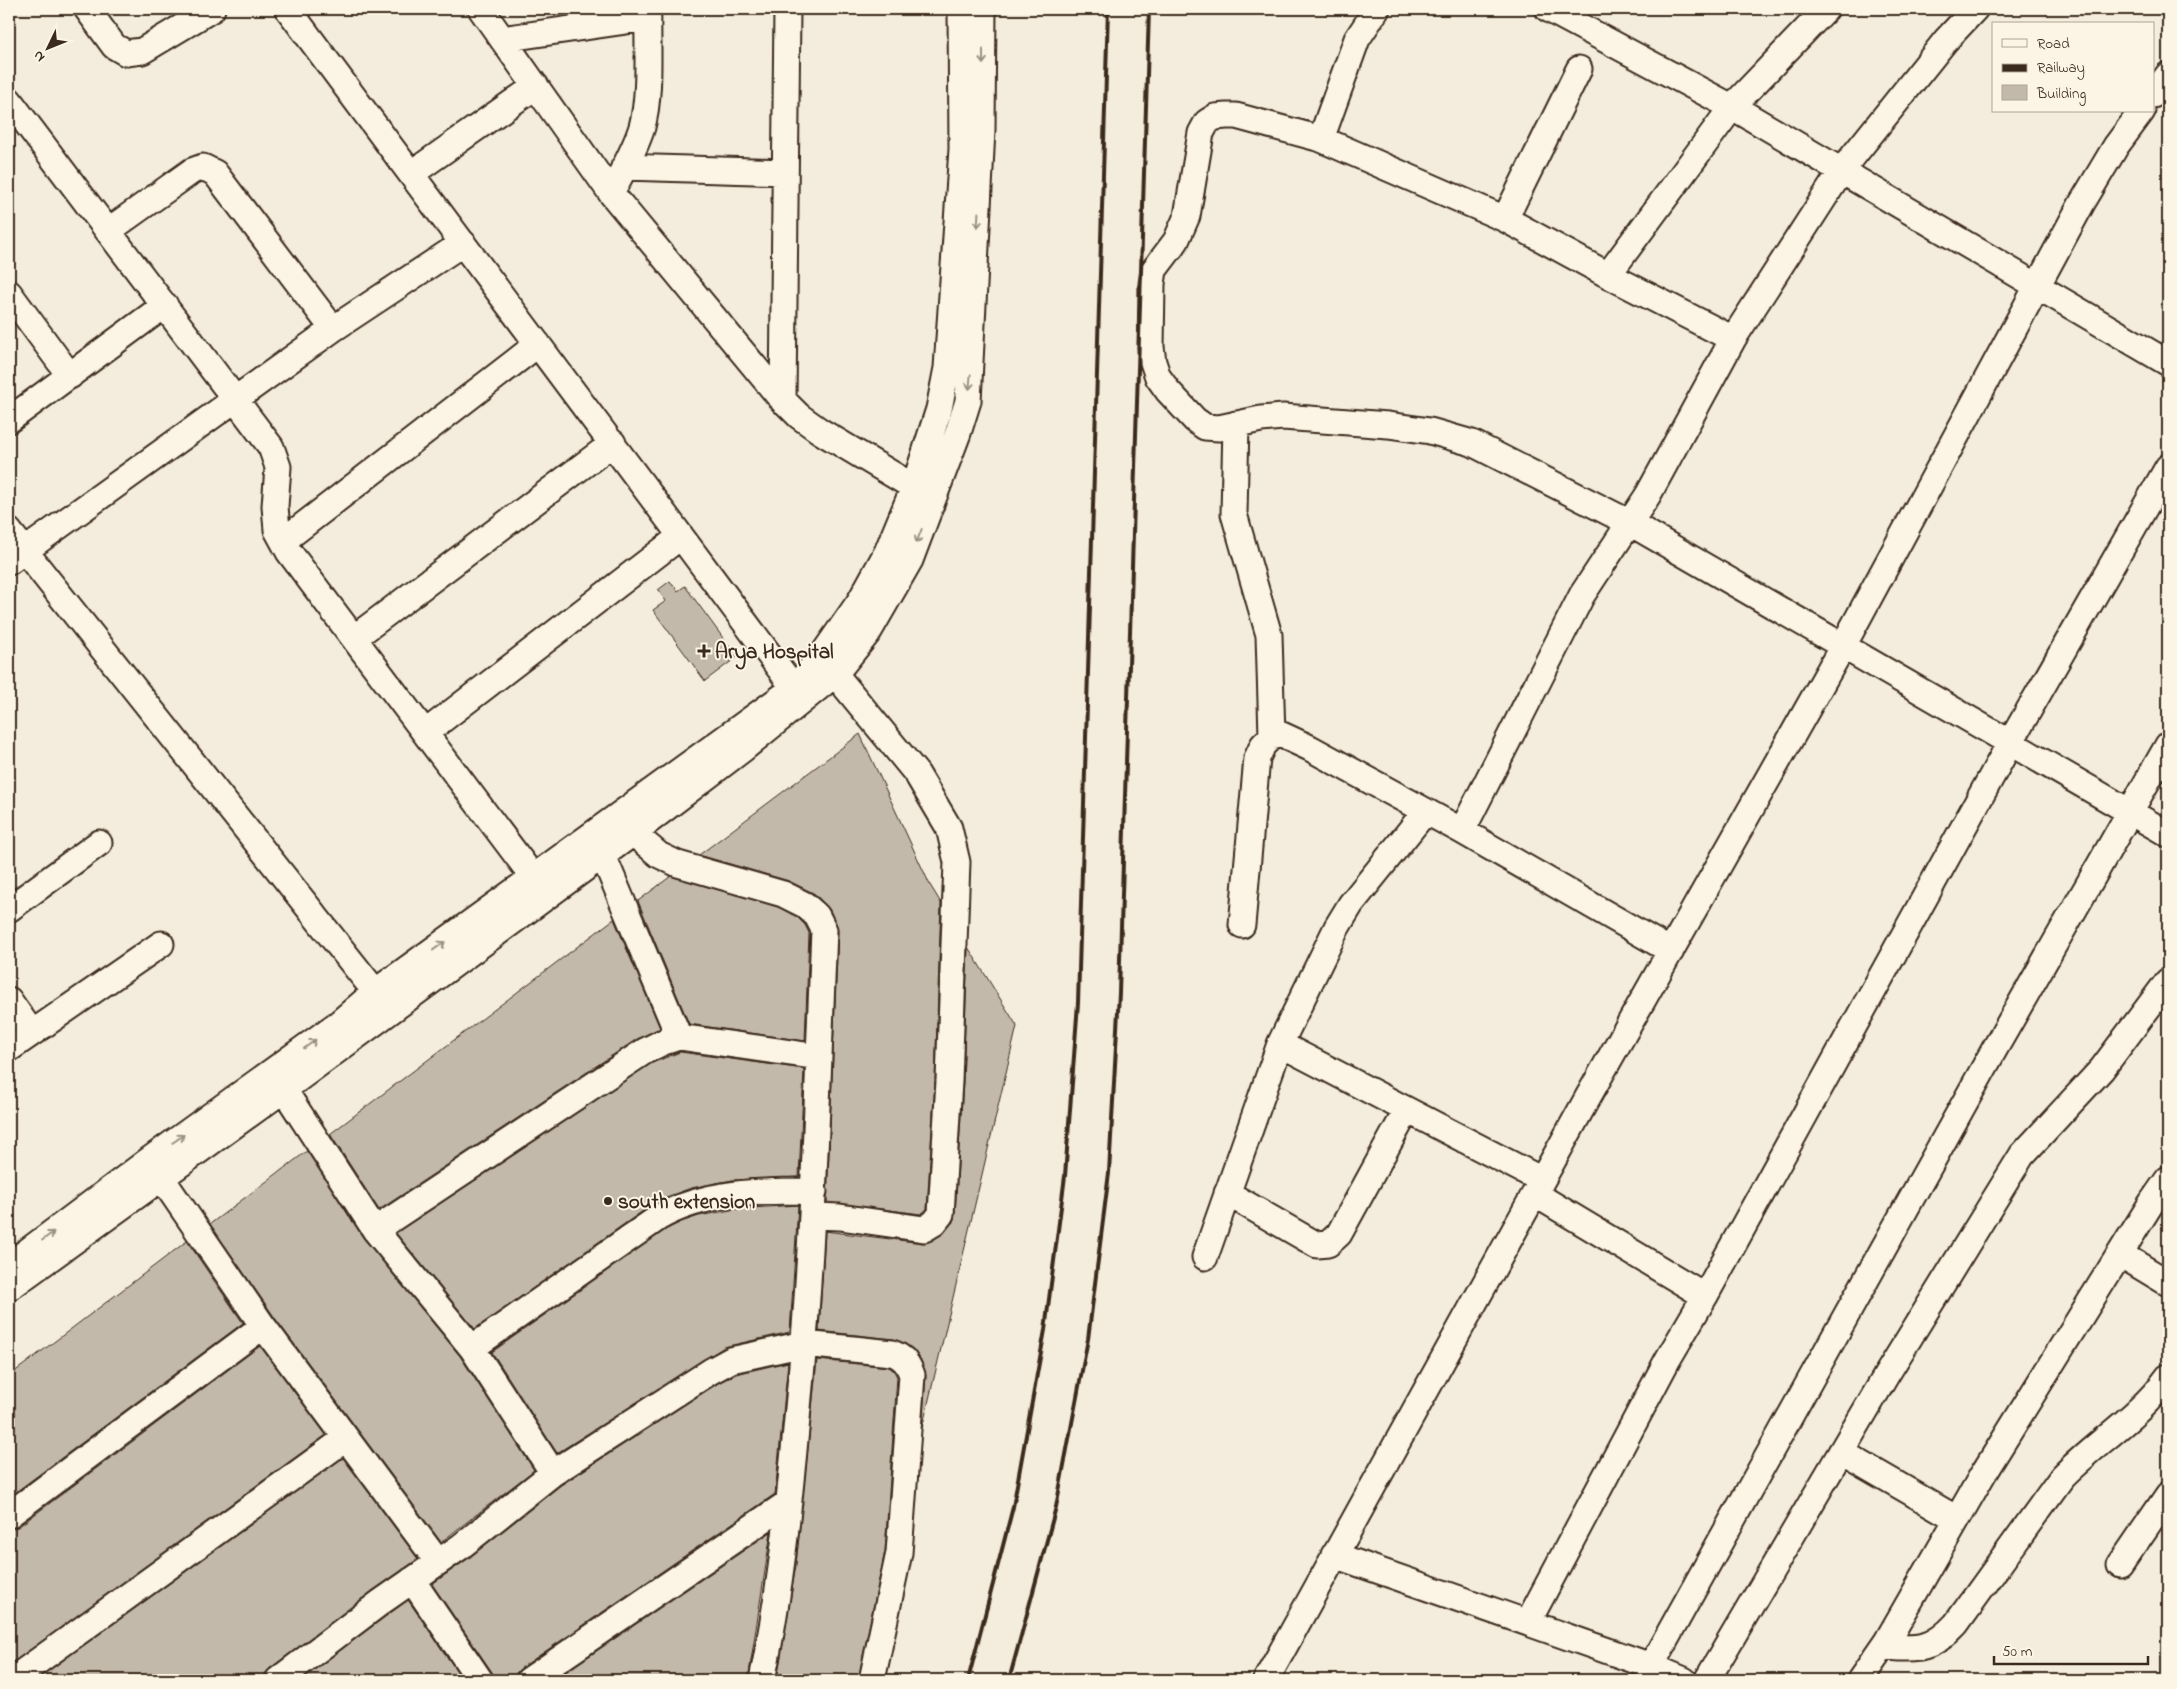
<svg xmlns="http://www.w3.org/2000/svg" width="2177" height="1689" font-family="'Indie Flower',sans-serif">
<rect width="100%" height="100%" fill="#f4eddd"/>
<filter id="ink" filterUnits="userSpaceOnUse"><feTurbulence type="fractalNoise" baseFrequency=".02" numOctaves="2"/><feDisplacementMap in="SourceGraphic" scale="10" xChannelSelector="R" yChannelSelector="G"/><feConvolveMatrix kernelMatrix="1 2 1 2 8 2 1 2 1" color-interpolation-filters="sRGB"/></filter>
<g filter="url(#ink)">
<path fill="#c3b9aa" stroke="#3b2a1e" d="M670,581L678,591L685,586L737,657L705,681L653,610L666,601L658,590Z
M860,734L930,885L941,903L935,1080L927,1209L921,1214L827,1202L838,931L830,910L815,894L789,881L699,855Z
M671,876L778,907L797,917L805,925L809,933L805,1041L689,1024L638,901Z
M614,919L660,1028L637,1039L379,1210L330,1134Z
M968,947L1017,1026L922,1429L926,1376L921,1360L913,1349L894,1339L819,1331L825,1231L923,1243L931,1241L941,1235L953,1222L955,1215L963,1082Z
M680,1052L804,1069L799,1177L732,1180L691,1188L669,1196L650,1206L475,1329L396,1233L652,1063Z
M307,1151L364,1239L460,1356L534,1470L441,1542L275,1318L210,1224Z
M798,1205L790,1332L724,1347L557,1453L492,1352L665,1230L681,1222L699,1216L736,1209Z
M187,1241L243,1323L9,1497V1376Z
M260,1346L326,1435L9,1665V1529L18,1527Z
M817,1360L889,1367L894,1371L897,1377L885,1551L858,1680H777L796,1565Z
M788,1362L775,1494L521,1668L516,1673L515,1680H494L492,1672L432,1584L469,1558L561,1485L718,1383L736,1374Z
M343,1458L418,1559L372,1591L269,1669L265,1674L264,1680H36Z
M771,1532L748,1680H554Z
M408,1600L463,1680H301L389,1614Z"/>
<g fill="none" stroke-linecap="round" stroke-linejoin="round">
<defs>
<path id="minor" d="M87,9L114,46L126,53L142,51L212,9
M288,9L794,688
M481,9L611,193L778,395L799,416L820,431L927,495
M1548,9L1743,113L2168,363
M502,39L647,18
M2153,95L2168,75
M9,100L271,447L278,467L275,506L277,530L289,552L533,877
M1321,139L1357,39L1377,9
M624,167L785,172
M411,174L536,86
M611,193C622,172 635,150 642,127C651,93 647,45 648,9
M1505,219L1579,69
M108,231L192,171L203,167L215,173L333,329
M1608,275L1732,107L1826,9
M9,293L70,376
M1733,339L1608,275L1505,219L1321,139L1236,116H1226L1215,117L1207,122L1201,133L1187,216L1176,241L1154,270L1152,284L1151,347L1153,362L1158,377L1168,391L1195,420L1205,427L1219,428L1261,419L1283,417L1388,425L1430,431L1472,443L1630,523L2168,834
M783,401L787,9
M9,420L165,305
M1236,424L1234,514L1269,635L1272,736
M9,531L385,1004
M283,541L538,344
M9,562L333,329L463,243
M354,638L613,443
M425,733L681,536
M621,823L659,855L678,864L783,894L805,905L817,916L824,930C818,1075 814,1220 802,1365C792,1471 784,1576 762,1680
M1462,831L1582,595L1648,495L1733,339L1842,170L1946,40L1975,9
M597,841L679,1037
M9,909L99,843
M1242,925L1257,758L1263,745L1272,736L1282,735L1310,748L1462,831L1671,951
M9,1000L32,1033
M1280,1044L1542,1180
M9,1049L161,944
M275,1076L375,1230L472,1348L553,1473
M152,1164L263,1326L438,1562
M1227,1193L1317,1245L1328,1244L1339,1234L1407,1110
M1535,1194L1705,1296
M813,1216L840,1217L924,1229L934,1223L941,1214L949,1081L957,862L949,828L917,774L825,662
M375,1230L645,1051L661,1043L679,1037L819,1057
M2120,1254L2168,1283
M1205,1257L1280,1044L1337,927L1351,904L1425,812
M9,1265L149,1160L339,1023L375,992L794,688L821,657L860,601L887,552L914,487L939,409L947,368L962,149L961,9
M9,1288L283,1090L633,833L743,749L835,674L868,633L910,560L958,433L968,401L982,130L983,9
M472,1348L658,1218C704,1191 762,1191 814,1191
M1841,1452L1957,1519
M9,1515L263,1326
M1334,1555L1651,1666L1684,1680
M2120,1565L2168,1495
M412,1580L480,1680
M1528,1622L1668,1359L1705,1296L2010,743L2168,467
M1883,1647C1917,1649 1931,1651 1956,1624L2062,1477C2096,1442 2139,1417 2168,1377
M1651,1666L1994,1050L2168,745
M12,1680L345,1439
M278,1680L381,1602L460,1547L553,1473L711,1371L731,1360L804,1344L892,1353C904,1357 908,1364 912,1375L899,1553L872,1680
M529,1680L789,1502
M1266,1680L1588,1097L1843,646L2082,203L2116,146L2142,111
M1707,1680L1887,1374L2022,1155L2102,1069L2168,981
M1860,1680L1887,1641L1983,1474L2152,1202L2168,1179"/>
</defs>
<use href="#minor" stroke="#3b2a1e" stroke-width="29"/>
<use href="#minor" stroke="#fcf5e5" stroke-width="25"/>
<path stroke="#3b2a1e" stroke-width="4" d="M968,1680L1013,1507L1045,1330L1065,1176L1078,1003L1108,9
M1009,1680L1056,1507L1088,1339L1109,1173L1119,993L1149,9"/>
</g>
<defs><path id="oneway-shaft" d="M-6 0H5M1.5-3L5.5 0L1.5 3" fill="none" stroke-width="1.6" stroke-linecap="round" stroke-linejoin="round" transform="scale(1.25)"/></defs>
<g stroke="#9c9082">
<use href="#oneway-shaft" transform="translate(983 57) rotate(90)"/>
<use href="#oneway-shaft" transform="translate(978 220) rotate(93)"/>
<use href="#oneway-shaft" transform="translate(970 382) rotate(95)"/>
<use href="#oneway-shaft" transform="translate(919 536) rotate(111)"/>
<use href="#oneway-shaft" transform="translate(439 946) rotate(-36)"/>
<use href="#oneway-shaft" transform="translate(310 1044) rotate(-37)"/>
<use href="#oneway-shaft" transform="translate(178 1139) rotate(-35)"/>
<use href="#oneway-shaft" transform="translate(48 1236) rotate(-37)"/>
</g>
</g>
<g fill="#3b2a1e" stroke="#fcf5e5" stroke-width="2">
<path d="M701.5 643.5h5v5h5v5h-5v5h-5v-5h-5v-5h5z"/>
<circle cx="608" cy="1201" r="5"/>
</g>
<g text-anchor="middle" stroke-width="4" stroke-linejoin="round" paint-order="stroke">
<g font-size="21" font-weight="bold" fill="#3b2a1e" stroke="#fcf5e5" text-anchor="start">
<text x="715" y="658">Arya Hospital</text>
<text x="618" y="1208">south extension</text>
</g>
</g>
<rect width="2177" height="1689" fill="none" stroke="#fcf5e5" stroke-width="30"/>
<rect x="15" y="15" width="2147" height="1659" fill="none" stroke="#3b2a1e" stroke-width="2" filter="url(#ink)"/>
<rect x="1992" y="22" width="162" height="90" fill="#fcf5e5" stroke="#afa495"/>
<rect x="2002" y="39" width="25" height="8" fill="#fcf5e5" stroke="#afa495"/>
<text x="2037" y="48" font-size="15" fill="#3b2a1e">Road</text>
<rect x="2002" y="64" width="25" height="8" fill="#3b2a1e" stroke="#afa495"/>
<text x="2037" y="72" font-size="15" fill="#3b2a1e">Railway</text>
<rect x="2002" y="85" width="25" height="15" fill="#c3b9aa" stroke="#afa495"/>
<text x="2037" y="98" font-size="15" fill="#3b2a1e">Building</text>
<g transform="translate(48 48) rotate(227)" stroke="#fcf5e5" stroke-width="4" paint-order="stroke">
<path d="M0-4L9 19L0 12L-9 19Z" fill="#3b2a1e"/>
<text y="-8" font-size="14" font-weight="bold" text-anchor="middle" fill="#3b2a1e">N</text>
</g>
<path d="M1994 1656v8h154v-8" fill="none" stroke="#3b2a1e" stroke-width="2.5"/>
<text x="2002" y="1656" font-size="15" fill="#3b2a1e" stroke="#fcf5e5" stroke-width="4" paint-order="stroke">50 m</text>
</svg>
